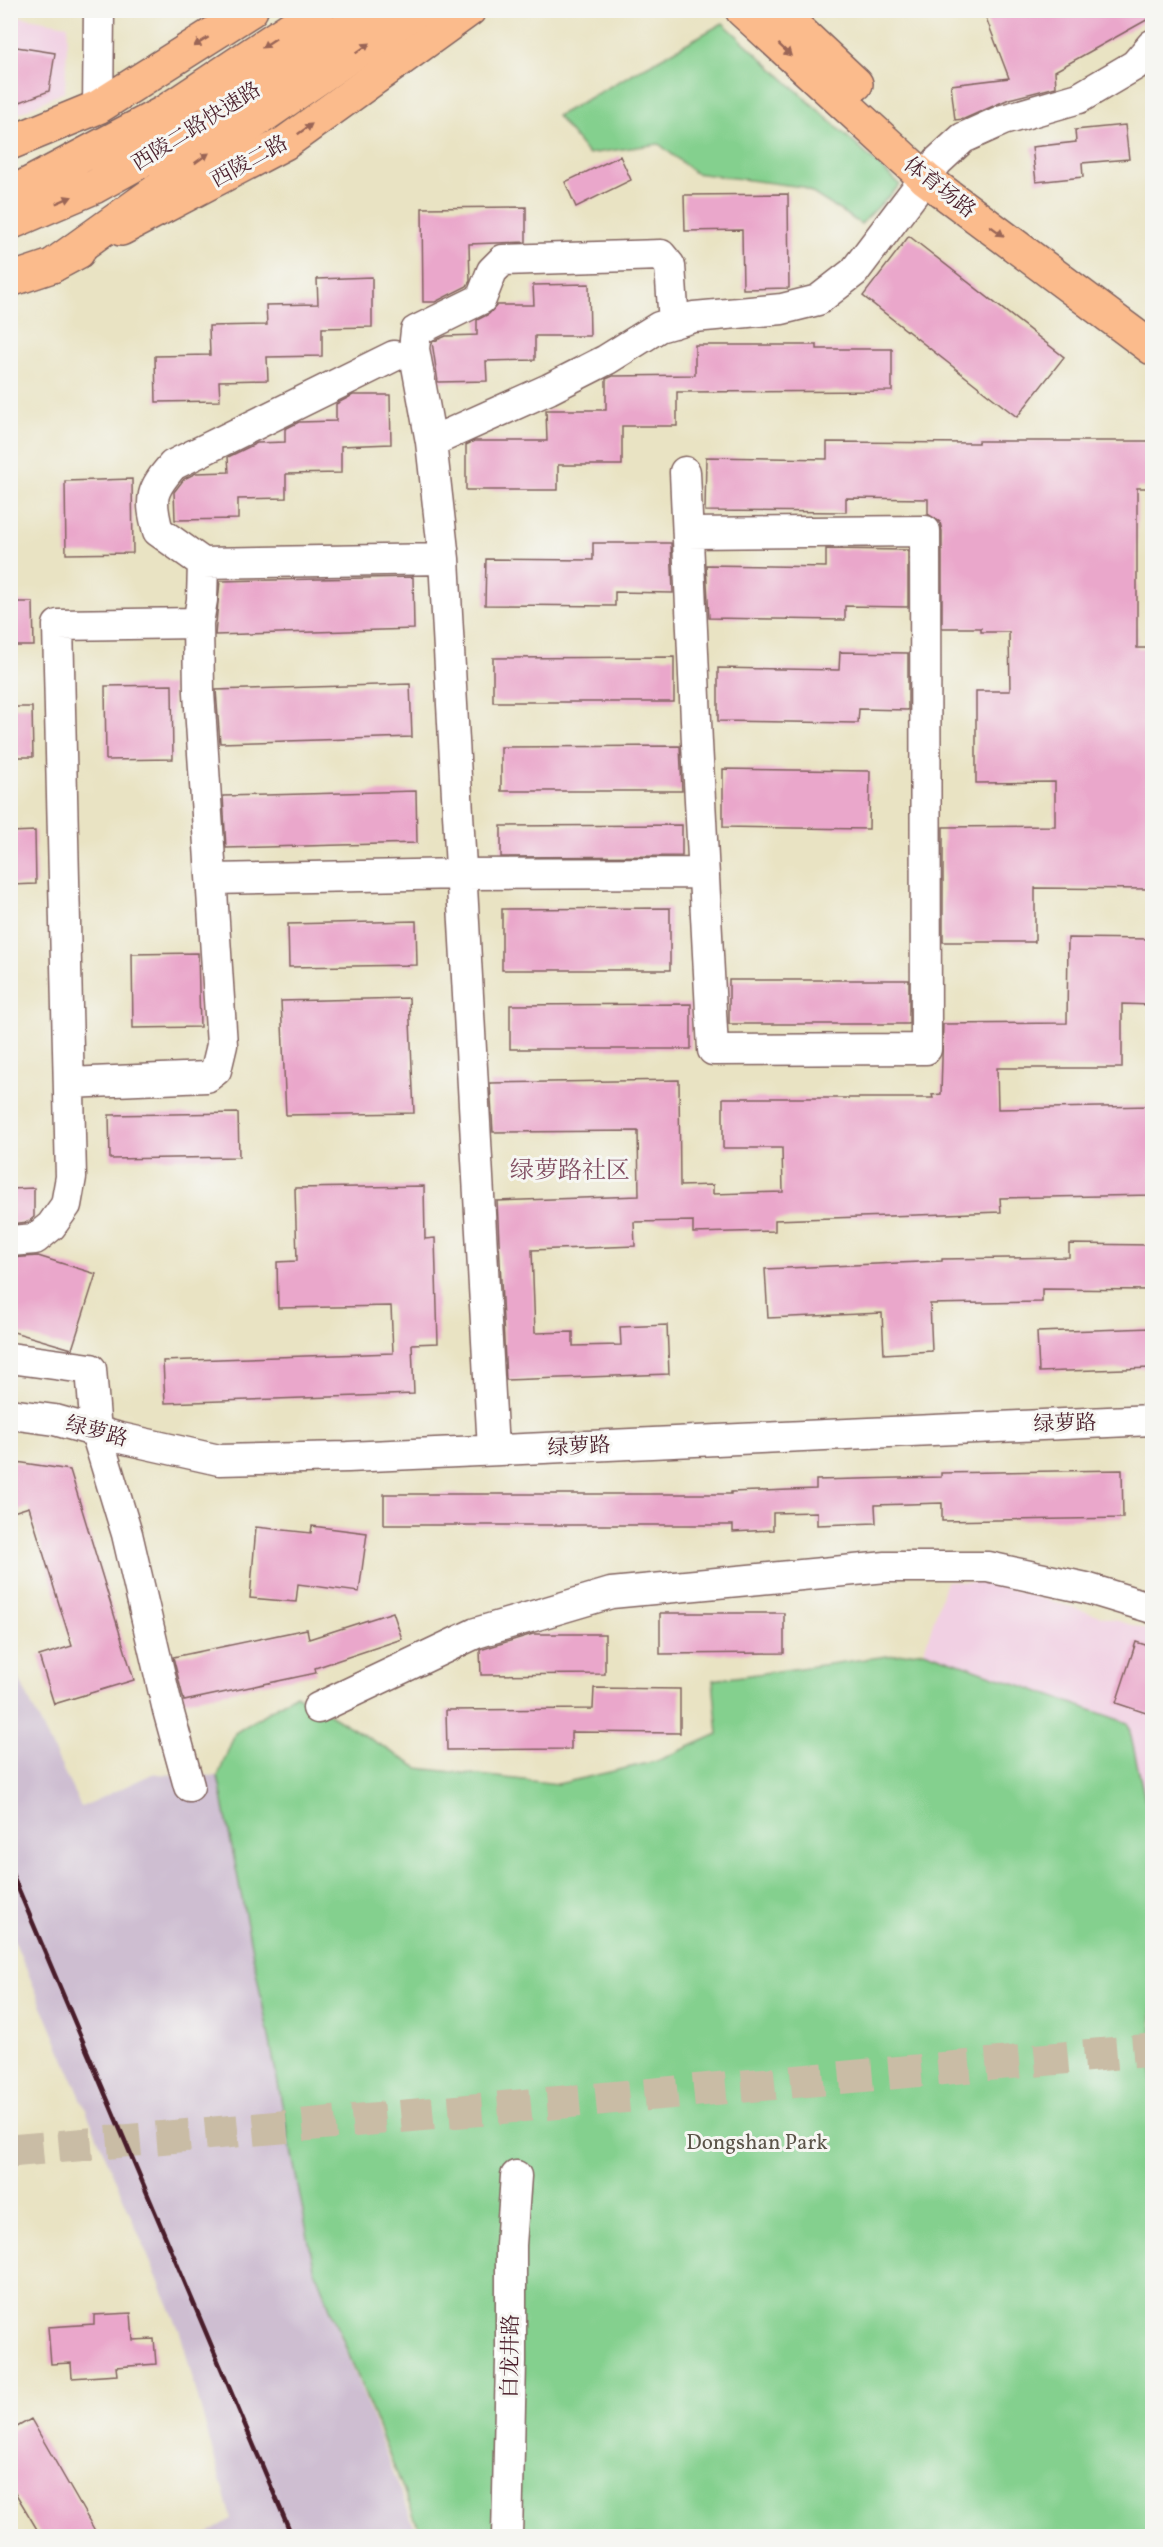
<svg xmlns="http://www.w3.org/2000/svg" width="1163" height="2547" font-family="Vollkorn,'Noto Serif SC',serif">
<rect width="100%" height="100%" fill="#f6f6f2"/>
<filter id="ink" filterUnits="userSpaceOnUse"><feTurbulence type="fractalNoise" baseFrequency=".0167" numOctaves="2"/><feDisplacementMap in="SourceGraphic" scale="12" xChannelSelector="R" yChannelSelector="G"/><feConvolveMatrix kernelMatrix="1 2 1 2 8 2 1 2 1" color-interpolation-filters="sRGB"/></filter>
<filter id="wash" filterUnits="userSpaceOnUse"><feTurbulence type="fractalNoise" baseFrequency=".008" numOctaves="4" result="noise"/><feDisplacementMap in="SourceGraphic" scale="24" xChannelSelector="R" yChannelSelector="G"/><feGaussianBlur stdDeviation="1.35" result="paint"/><feColorMatrix in="noise" values="0 0 0 0 0 0 0 0 0 0 0 0 0 0 0 0 0 1.4 0 .05"/><feComposite in="paint" operator="in"/></filter>
<g filter="url(#wash)">
<rect width="100%" height="100%" fill="#e9e3c3"/>
<path fill="#f1d0e3" d="M10,15L68,25L65,91L11,117Z
M946,1581L990,1583L1152,1631V1831L1127,1723L924,1651Z"/>
<path fill="#cebed1" d="M10,1660L81,1807L152,1774L218,1776L314,2268L418,2536H204L231,2519L180,2332L11,1933Z"/>
<path fill="#84d08e" stroke="#67785c" stroke-width="1.5" d="M723,23L900,185L861,224L803,187L695,173L659,144L588,154L557,116Z
M924,1651L1128,1723L1152,1831V2536H422L314,2268L218,1776L235,1733L296,1694L418,1768L558,1784L657,1761L718,1734L713,1680Z"/>
<g id="blocks">
<path fill="#eaa7cb" d="M983,10H1152V17L1055,71L1056,87L1009,99L964,119L955,120L951,85L1009,78Z
M10,46L55,53L49,91L10,106Z
M1125,125L1129,159L1082,163L1083,177L1036,182L1032,147L1076,142L1075,130Z
M620,156L631,180L576,207L565,182Z
M788,194L789,288L743,289L742,230L685,231L684,195Z
M526,207V242L469,244L470,281L467,286L435,302H423L422,208Z
M909,236L1064,357L1017,417L863,296Z
M372,277V327L322,328V356L267,357L268,380L219,381L220,401L156,402L155,356L210,355L209,326L267,325L266,305L318,304L317,279Z
M589,284L590,336H535V360L486,361L487,381L438,382L432,342L446,336L477,335V320L489,314L497,305H534L533,285Z
M695,345H817V349H892V391L677,392V426H622V465H558V490H466V445L474,441H547L546,410H606V379L613,376L695,375Z
M353,395H390L391,444L341,446V473L286,474V498L238,499V519L175,520L174,492L184,479L196,473L229,472L228,457L257,443L285,442V429L299,422L336,421V404Z
M978,441H1152V488H1137V648H1152V889L1035,888V942H943V827L1055,826V782L976,783V691H1010L1009,632H981V628H942V531L940,522L928,514V499L846,498V512L705,511L706,457L827,459V442L978,443Z
M132,479L133,553L66,554L65,481Z
M593,543H671L673,593L615,592V606L485,605L486,559L593,560Z
M826,549L908,550V607L845,606V620L709,618L706,565L826,567Z
M413,577L414,629L215,635L220,581Z
M10,602H33L34,646H10Z
M840,652L908,653V710L859,709L858,723L718,721V668L839,670Z
M674,657V702H493V658Z
M410,684L412,737L220,743L216,690Z
M172,685L173,759L106,760L105,686Z
M10,707H32L33,757H10Z
M680,746L682,791H501V747Z
M723,769L870,771L869,829L723,827Z
M416,791L417,843L226,848L223,796Z
M682,825V856L501,857V826Z
M35,831L36,884L10,885V832Z
M670,908V970H502V909Z
M416,921L417,965L289,967L288,924Z
M1068,938L1152,939V1005L1122,1004V1068H997L998,1109L1152,1106V1195L1000,1198L1001,1212L775,1220V1231L693,1233V1221L634,1222L635,1246L532,1250L535,1333L573,1332V1346L621,1345L620,1327L667,1325L669,1374L506,1380L497,1201L639,1196L638,1131L493,1132L490,1083L679,1080L680,1186L713,1185V1194L783,1192L782,1148H723V1098H933L932,1095L941,1094L943,1024L1067,1023Z
M198,953L200,1027L133,1028L132,954Z
M729,980H909V1024H729Z
M409,998L414,1113L286,1115L281,1001Z
M691,1004V1049H510V1005Z
M238,1113L239,1157L110,1159L109,1115Z
M424,1186L425,1239L435,1238L438,1343L412,1344L414,1394L165,1403L163,1361L393,1353L391,1306L278,1308L277,1262L297,1261L295,1188Z
M34,1188V1217L28,1222L10,1224V1189Z
M1069,1244L1152,1245V1290L1042,1289V1302L930,1304L932,1351L884,1354L882,1313L768,1318L765,1269L942,1261V1259L1069,1257Z
M38,1256L96,1274L72,1349L10,1331V1258Z
M1152,1328V1368L1039,1372L1037,1332Z
M10,1461L70,1470L134,1680L54,1704L39,1656L72,1646L29,1507L10,1513Z
M1122,1470L1123,1518L942,1521V1503L875,1505L876,1523L817,1525V1512L773,1513V1530L733,1532V1525H384V1494H731V1492L816,1489V1480L941,1477V1473Z
M312,1526L367,1533L359,1592L298,1584L296,1602L250,1598L256,1527L311,1533Z
M393,1612L402,1639L315,1668L316,1673L184,1701L173,1657L307,1629L309,1639Z
M660,1613H784V1653L660,1654Z
M533,1634H605V1674L481,1675L480,1650Z
M1136,1642L1152,1647V1715L1116,1703Z
M594,1688L680,1689V1733L571,1732V1749L447,1750L446,1710L593,1709Z
M131,2313L133,2340L154,2339L156,2364L116,2367L117,2375L72,2378L71,2363L51,2364L48,2327L94,2324V2315Z
M31,2419L98,2536H41L10,2484V2431Z"/>
</g>
</g>
<g filter="url(#ink)">
<use href="#blocks" fill-opacity="0" stroke="#826460" stroke-width="1.5"/>
<g fill="none" stroke-linecap="round" stroke-linejoin="round">
<path stroke="#c9bca5" stroke-width="33" stroke-dasharray="33 16" stroke-linecap="butt" d="M10,2151L1152,2050"/>
<defs>
<path id="minor" d="M98,107L99,10
M431,442L414,349L416,331L481,299L492,271L503,260L661,255L670,266L674,323
M685,472C693,665 702,857 713,1050L926,1049L925,531L688,533
M203,563L444,559
M198,623L202,600L203,563L158,531C149,498 151,490 173,465L394,356
M212,879L463,874L703,873
M10,1241L35,1239L51,1226L66,1205L71,1177L58,625L198,623L199,692L222,1045L216,1070L207,1077L69,1083
M10,1358L91,1369L96,1432L127,1534L168,1710L189,1786
M10,1414L55,1420L116,1437L219,1460L348,1457L1152,1420
M493,1450L444,559L431,442L549,389L606,360L659,327L694,317L782,309L818,300L854,272L938,161L963,138L1003,120L1079,98L1135,65L1152,45
M318,1708L476,1633L611,1593L886,1567H988L1086,1588L1152,1608
M507,2536L511,2361V2245L516,2176"/>
<path id="major" d="M742,10L926,179L1152,348
M777,10L856,84
M10,143L98,107L251,10
M121,229L285,143L469,10
M10,280L52,266L78,252"/>
<path id="highway" d="M10,194L163,113L318,10
M10,223L94,187L201,128L372,10
M52,266L201,159L417,10"/>
</defs>
<use href="#minor" stroke="#826460" stroke-width="33"/>
<use href="#major" stroke="#826460" stroke-width="36"/>
<use href="#highway" stroke="#826460" stroke-width="36"/>
<use href="#minor" stroke="#fff" stroke-width="30"/>
<use href="#major" stroke="#fbbb8c" stroke-width="33"/>
<use href="#highway" stroke="#fbbb8c" stroke-width="33"/>
<path stroke="#4a1f2b" stroke-width="4.5" d="M10,1869L292,2536"/>
</g>
<defs><path id="oneway-solid" d="M-6-.8H1V-3.2L6.5 0L1 3.2V.8H-6Z" transform="scale(1.5)"/></defs>
<g fill="#9a6557">
<use href="#oneway-solid" transform="translate(201 42) rotate(148)"/>
<use href="#oneway-solid" transform="translate(269 43) rotate(146)"/>
<use href="#oneway-solid" transform="translate(363 48) rotate(-35)"/>
<use href="#oneway-solid" transform="translate(785 50) rotate(43)"/>
<use href="#oneway-solid" transform="translate(305 129) rotate(-36)"/>
<use href="#oneway-solid" transform="translate(202 158) rotate(-35)"/>
<use href="#oneway-solid" transform="translate(64 200) rotate(-23)"/>
<use href="#oneway-solid" transform="translate(997 231) rotate(36)"/>
</g>
</g>
<g text-anchor="middle" stroke-width="6" stroke-linejoin="round" paint-order="stroke">
<g font-size="21" fill="#4a1f2b" stroke="#f6f6f2">
<text transform="translate(196 126) rotate(-32)" y="7">西陵二路快速路</text>
<text transform="translate(249 161) rotate(-29)" y="7">西陵二路</text>
<text transform="translate(940 187) rotate(38)" y="7">体育场路</text>
<text transform="translate(1065 1423) rotate(-2)" y="7">绿萝路</text>
<text transform="translate(97 1431) rotate(15)" y="7">绿萝路</text>
<text transform="translate(579 1446) rotate(-3)" y="7">绿萝路</text>
<text transform="translate(510 2356) rotate(-89)" y="7">白龙井路</text>
</g>
<g font-size="21" fill="#5b5449" stroke="#f6f6f2">
<text x="757" y="2149">Dongshan Park</text>
</g>
<g font-size="24" fill="#824f63" stroke="#f6f6f2">
<text x="570" y="1178">绿萝路社区</text>
</g>
</g>
<rect width="1163" height="2547" fill="none" stroke="#f6f6f2" stroke-width="36"/>
</svg>
